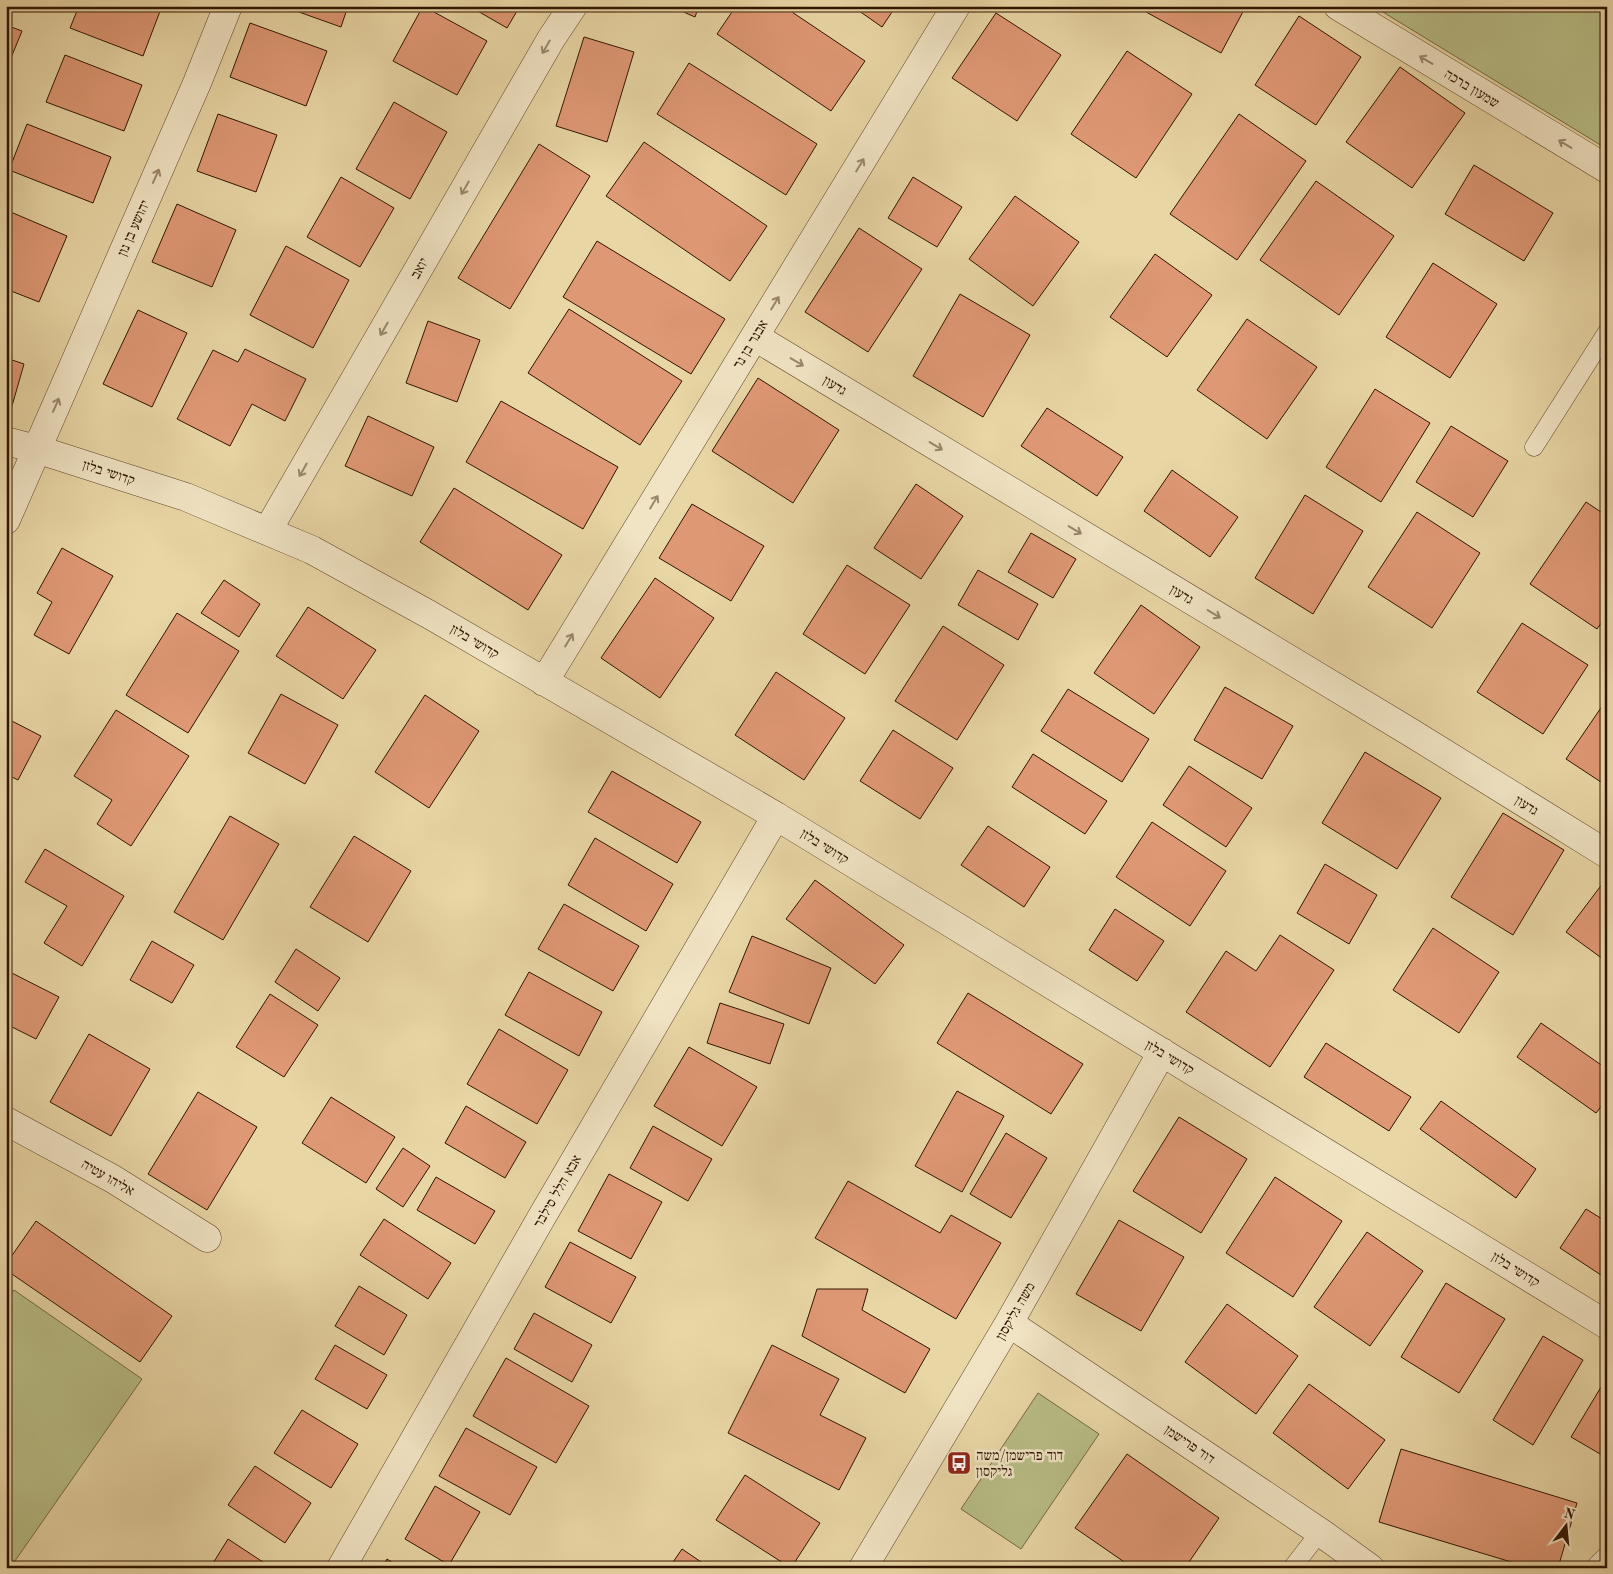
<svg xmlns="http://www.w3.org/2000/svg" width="1613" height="1574" font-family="'Old Standard TT','Frank Ruhl Libre',serif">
<rect width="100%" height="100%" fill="#e9d6a5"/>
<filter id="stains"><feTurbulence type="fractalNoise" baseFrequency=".004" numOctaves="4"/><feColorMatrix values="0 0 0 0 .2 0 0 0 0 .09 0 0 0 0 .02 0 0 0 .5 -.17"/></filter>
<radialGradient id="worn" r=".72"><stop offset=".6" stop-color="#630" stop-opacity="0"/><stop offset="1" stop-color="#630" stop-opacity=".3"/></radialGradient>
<path fill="#b8bd86" stroke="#746843" d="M1373,6H1607V149Z
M14,1290L142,1379L10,1568H6V1302Z
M1038,1393L1099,1434L1021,1549L961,1509Z"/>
<path fill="#df9874" stroke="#301400" d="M79,6H162L143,56L70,28Z
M282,6H348L341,27Z
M423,6L487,41L457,95L393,61Z
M469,6H520L507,28Z
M670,6H699L695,17Z
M736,6H783L865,61L831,111L717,34Z
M852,6H896L882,27Z
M1149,6H1246L1221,53L1146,12Z
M996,13L1061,55L1017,121L952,78Z
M1299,16L1361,57L1316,125L1255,85Z
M250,23L327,51L306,106L230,77Z
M6,25L22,31L6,70Z
M584,37L634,52L607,142L556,126Z
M1127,51L1192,94L1136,178L1071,134Z
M65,55L142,85L124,131L46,102Z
M689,63L817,144L786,195L657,114Z
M1400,67L1465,113L1412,188L1346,142Z
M394,102L447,132L410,199L356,169Z
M218,114L277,135L256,192L197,171Z
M1239,114L1306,161L1237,260L1170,214Z
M27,124L111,157L93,203L9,170Z
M644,142L767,226L730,281L606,196Z
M539,144L590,176L510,309L458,278Z
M1474,165L1553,213L1524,261L1445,214Z
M341,177L394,208L360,267L307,237Z
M913,177L962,207L937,247L888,218Z
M1316,181L1394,236L1339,315L1260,260Z
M1015,196L1079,242L1033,306L969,259Z
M177,204L236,230L212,287L152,262Z
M6,210L67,236L39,302L6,289Z
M859,228L922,269L868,352L805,312Z
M597,241L725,319L691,374L563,297Z
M286,246L349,280L313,348L250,315Z
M1155,254L1212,295L1167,357L1110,317Z
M1433,263L1497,304L1450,378L1386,337Z
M960,294L1030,335L983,417L913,376Z
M569,309L682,381L640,445L528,373Z
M138,310L187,333L152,407L103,384Z
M1247,319L1317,367L1267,439L1197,390Z
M428,321L480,340L457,402L406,383Z
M245,349L306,379L285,421L252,404L230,446L177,419L213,350L238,362Z
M6,358L24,364L10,413L6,412Z
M758,378L839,430L793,503L712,451Z
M1375,389L1430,423L1381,502L1326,467Z
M501,401L618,467L583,529L466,462Z
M1047,408L1123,457L1097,496L1021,446Z
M368,416L434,447L412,496L345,466Z
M1451,426L1508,461L1473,517L1416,482Z
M1172,470L1238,517L1210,557L1144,511Z
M916,484L963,516L921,579L874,548Z
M454,488L562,555L528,610L420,542Z
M1305,495L1363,531L1313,614L1255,578Z
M1586,502L1607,516V615L1597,629L1530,584Z
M692,504L764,546L731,601L659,558Z
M1417,512L1480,553L1432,628L1368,587Z
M1031,533L1076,559L1053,598L1008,572Z
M62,548L113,576L69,654L34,635L52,602L37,593Z
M847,565L910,605L865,674L803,634Z
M978,570L1038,604L1018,640L958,605Z
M655,578L714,618L660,698L601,658Z
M224,580L260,604L239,637L201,613Z
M1141,605L1200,647L1154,714L1094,673Z
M308,607L376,650L343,699L276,656Z
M177,613L239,651L188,733L126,695Z
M1522,623L1588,665L1543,734L1477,692Z
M943,626L1004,665L957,740L895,701Z
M776,672L845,718L804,780L735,735Z
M1225,687L1293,726L1262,779L1194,740Z
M1068,689L1149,739L1122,782L1041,731Z
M281,694L338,725L305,784L248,753Z
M425,695L479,731L429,808L375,772Z
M1607,699V786L1566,759Z
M116,710L189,756L131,846L97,824L112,800L74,776Z
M6,718L41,736L18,780L6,774Z
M893,730L953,768L920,819L860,781Z
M1365,752L1441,798L1397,869L1322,823Z
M1033,754L1107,801L1085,834L1012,787Z
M1189,766L1252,808L1226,847L1163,805Z
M612,771L701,822L677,863L588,812Z
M1503,813L1564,850L1513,935L1451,897Z
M230,816L279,844L223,940L174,912Z
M1152,822L1226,871L1190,926L1116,877Z
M988,826L1050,867L1024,907L961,865Z
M354,836L411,871L368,942L310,907Z
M595,838L673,884L646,931L568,885Z
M45,849L124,896L82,966L44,943L67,906L25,882Z
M1325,864L1377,895L1349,944L1297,913Z
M1606,879H1607V962L1566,932Z
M815,880L904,945L875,984L786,919Z
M564,904L639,946L613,991L538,949Z
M1115,909L1164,941L1137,981L1089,950Z
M1433,928L1499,972L1459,1033L1393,990Z
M1280,935L1334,970L1270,1067L1186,1012L1226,951L1256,971Z
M752,936L831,968L809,1024L729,992Z
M152,941L194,965L172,1003L130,980Z
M296,949L340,978L318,1011L275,982Z
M6,970L59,997L36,1039L6,1024Z
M529,972L602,1012L579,1056L505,1015Z
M968,993L1083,1064L1051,1114L937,1043Z
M270,994L318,1025L284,1077L236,1047Z
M720,1003L784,1024L770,1064L707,1043Z
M1541,1023L1607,1069V1099L1596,1113L1517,1057Z
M499,1029L568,1070L537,1124L467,1084Z
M89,1034L150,1069L111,1136L50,1102Z
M1326,1043L1411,1097L1389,1131L1304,1077Z
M689,1047L757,1087L722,1146L654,1106Z
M957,1091L1004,1116L962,1192L915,1166Z
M198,1092L257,1127L207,1210L148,1174Z
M331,1097L395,1137L366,1183L302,1143Z
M1441,1101L1536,1169L1516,1198L1420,1129Z
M466,1106L526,1142L505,1178L445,1143Z
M1179,1117L1247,1159L1201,1233L1133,1191Z
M653,1126L712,1159L688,1201L630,1168Z
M1006,1133L1047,1158L1011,1218L970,1194Z
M403,1148L430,1166L403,1207L376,1189Z
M609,1174L662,1202L631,1259L578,1231Z
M436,1177L495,1211L475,1244L417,1210Z
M1275,1177L1342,1221L1293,1297L1226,1253Z
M848,1181L940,1233L951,1215L1001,1243L956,1319L815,1238Z
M1586,1209L1607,1222V1279L1560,1248Z
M384,1219L451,1263L428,1299L360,1255Z
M1119,1220L1184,1257L1141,1331L1076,1294Z
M36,1221L172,1316L140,1362L6,1270V1264Z
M1367,1232L1423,1271L1370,1346L1314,1307Z
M570,1242L636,1277L611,1323L545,1287Z
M1446,1283L1505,1319L1459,1393L1401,1357Z
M359,1286L407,1315L384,1355L335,1326Z
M817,1289H868L862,1310L930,1349L905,1393L802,1336Z
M1227,1304L1298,1356L1256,1414L1185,1362Z
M534,1313L592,1345L572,1382L514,1349Z
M1543,1336L1583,1360L1533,1445L1493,1420Z
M335,1345L387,1375L367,1409L315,1379Z
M772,1345L839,1379L820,1415L866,1438L839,1490L728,1433Z
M506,1358L589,1406L556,1463L473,1416Z
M1309,1384L1385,1440L1348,1489L1273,1433Z
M1601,1387L1607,1390V1458L1571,1437Z
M302,1410L358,1444L331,1488L274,1453Z
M466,1428L537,1467L510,1515L439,1476Z
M1401,1449L1577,1503L1558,1568H1531L1379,1522Z
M1127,1454L1219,1518L1185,1568H1133L1075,1528Z
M255,1466L311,1503L285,1543L228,1505Z
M745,1475L820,1523L791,1568L716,1520Z
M435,1486L480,1512L449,1565L405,1539Z
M228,1539L272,1568H210Z
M682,1549L710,1568H669Z
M387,1559L401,1568H382Z"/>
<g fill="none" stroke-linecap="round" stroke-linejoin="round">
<defs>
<path id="lane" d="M1534,447L1607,332
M1292,1568L1320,1532"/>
<path id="street" d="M1338,6L1607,169
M755,337L1410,732L1607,854
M6,441L36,449L186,497L312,550L430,615L776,816L1607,1325
M6,520L197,83L228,6
M268,530L551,39L573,6
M544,682L956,6
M6,1121L113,1179L207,1238
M1009,1323L1320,1532L1370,1568
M341,1568L540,1220L776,816
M863,1568L1009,1323L1162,1052
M1601,1568L1607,1562"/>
</defs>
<use href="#lane" stroke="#5e4429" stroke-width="19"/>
<use href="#street" stroke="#5e4429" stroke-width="29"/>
<use href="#lane" stroke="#f1e4c4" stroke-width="18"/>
<use href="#street" stroke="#f1e4c4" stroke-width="28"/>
</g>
<defs><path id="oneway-shaft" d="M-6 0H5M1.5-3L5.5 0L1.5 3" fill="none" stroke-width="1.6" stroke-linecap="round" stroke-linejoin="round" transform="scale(1.25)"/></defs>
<g stroke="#9a866c">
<use href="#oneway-shaft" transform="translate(546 47) rotate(120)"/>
<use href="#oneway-shaft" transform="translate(1426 60) rotate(-149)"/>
<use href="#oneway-shaft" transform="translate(1565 144) rotate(-149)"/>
<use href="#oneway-shaft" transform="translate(860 165) rotate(-59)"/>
<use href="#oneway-shaft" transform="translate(156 176) rotate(-66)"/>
<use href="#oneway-shaft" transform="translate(465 188) rotate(120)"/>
<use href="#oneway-shaft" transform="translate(775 303) rotate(-59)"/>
<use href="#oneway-shaft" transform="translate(384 329) rotate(120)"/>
<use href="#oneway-shaft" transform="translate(797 362) rotate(31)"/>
<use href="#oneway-shaft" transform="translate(56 405) rotate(-66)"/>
<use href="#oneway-shaft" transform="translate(936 446) rotate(31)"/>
<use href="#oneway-shaft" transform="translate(303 470) rotate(120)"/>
<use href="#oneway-shaft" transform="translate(654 502) rotate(-59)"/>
<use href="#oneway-shaft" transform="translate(1075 530) rotate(31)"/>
<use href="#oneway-shaft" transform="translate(1214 614) rotate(31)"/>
<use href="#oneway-shaft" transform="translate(569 640) rotate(-59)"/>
</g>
<defs>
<symbol id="bus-square" viewBox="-11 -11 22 22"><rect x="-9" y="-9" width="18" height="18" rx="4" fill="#8f2418" stroke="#f1e4c4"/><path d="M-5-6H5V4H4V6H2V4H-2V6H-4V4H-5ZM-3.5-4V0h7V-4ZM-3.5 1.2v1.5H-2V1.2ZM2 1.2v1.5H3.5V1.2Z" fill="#fff"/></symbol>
</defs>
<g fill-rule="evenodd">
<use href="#bus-square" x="945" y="1449" width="28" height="28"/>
</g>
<g text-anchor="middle" stroke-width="5" stroke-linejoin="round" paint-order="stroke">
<g font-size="14" fill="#301400" stroke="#f1e4c4">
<text transform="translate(1472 88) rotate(31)" y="5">שמעון ברכה</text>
<text transform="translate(133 228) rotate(-66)" y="5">יהושע בן נון</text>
<text transform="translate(419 268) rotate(-60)" y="5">יואב</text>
<text transform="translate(750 344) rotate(-59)" y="5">אבנר בן נר</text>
<text transform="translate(835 385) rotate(31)" y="5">גדעון</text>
<text transform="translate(109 472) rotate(18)" y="5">קדושי בלזן</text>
<text transform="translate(1182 594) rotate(31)" y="5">גדעון</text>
<text transform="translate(475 641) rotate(31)" y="5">קדושי בלזן</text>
<text transform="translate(1527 805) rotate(32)" y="5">גדעון</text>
<text transform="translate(825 846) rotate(32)" y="5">קדושי בלזן</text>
<text transform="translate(1170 1057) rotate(31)" y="5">קדושי בלזן</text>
<text transform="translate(108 1177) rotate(30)" y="5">אליהו עטיה</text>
<text transform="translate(557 1191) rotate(-60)" y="5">אבא הלל סילבר</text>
<text transform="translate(1516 1269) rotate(32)" y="5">קדושי בלזן</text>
<text transform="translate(1015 1311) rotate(-60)" y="5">משה גליקסון</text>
<text transform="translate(1190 1444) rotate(34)" y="5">דוד פרישמן</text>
</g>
<g font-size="14" fill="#301400" stroke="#f1e4c4" text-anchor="start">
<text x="976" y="1460">דוד פרישמן/משה<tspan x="976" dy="16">גליקסון</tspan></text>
</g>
</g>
<rect width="1613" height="1574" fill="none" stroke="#e9d6a5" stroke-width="25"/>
<rect x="8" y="8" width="1598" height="1559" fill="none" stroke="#301400" stroke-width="2.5"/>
<rect x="12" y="12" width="1588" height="1549" fill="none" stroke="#301400"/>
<g transform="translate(1566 1526) rotate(16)" stroke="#f1e4c4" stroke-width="4" paint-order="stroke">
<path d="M0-4L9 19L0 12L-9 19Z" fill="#301400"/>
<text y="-8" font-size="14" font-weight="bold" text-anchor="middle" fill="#301400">N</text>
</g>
<rect width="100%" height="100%" filter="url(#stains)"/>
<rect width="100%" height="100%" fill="url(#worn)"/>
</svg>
